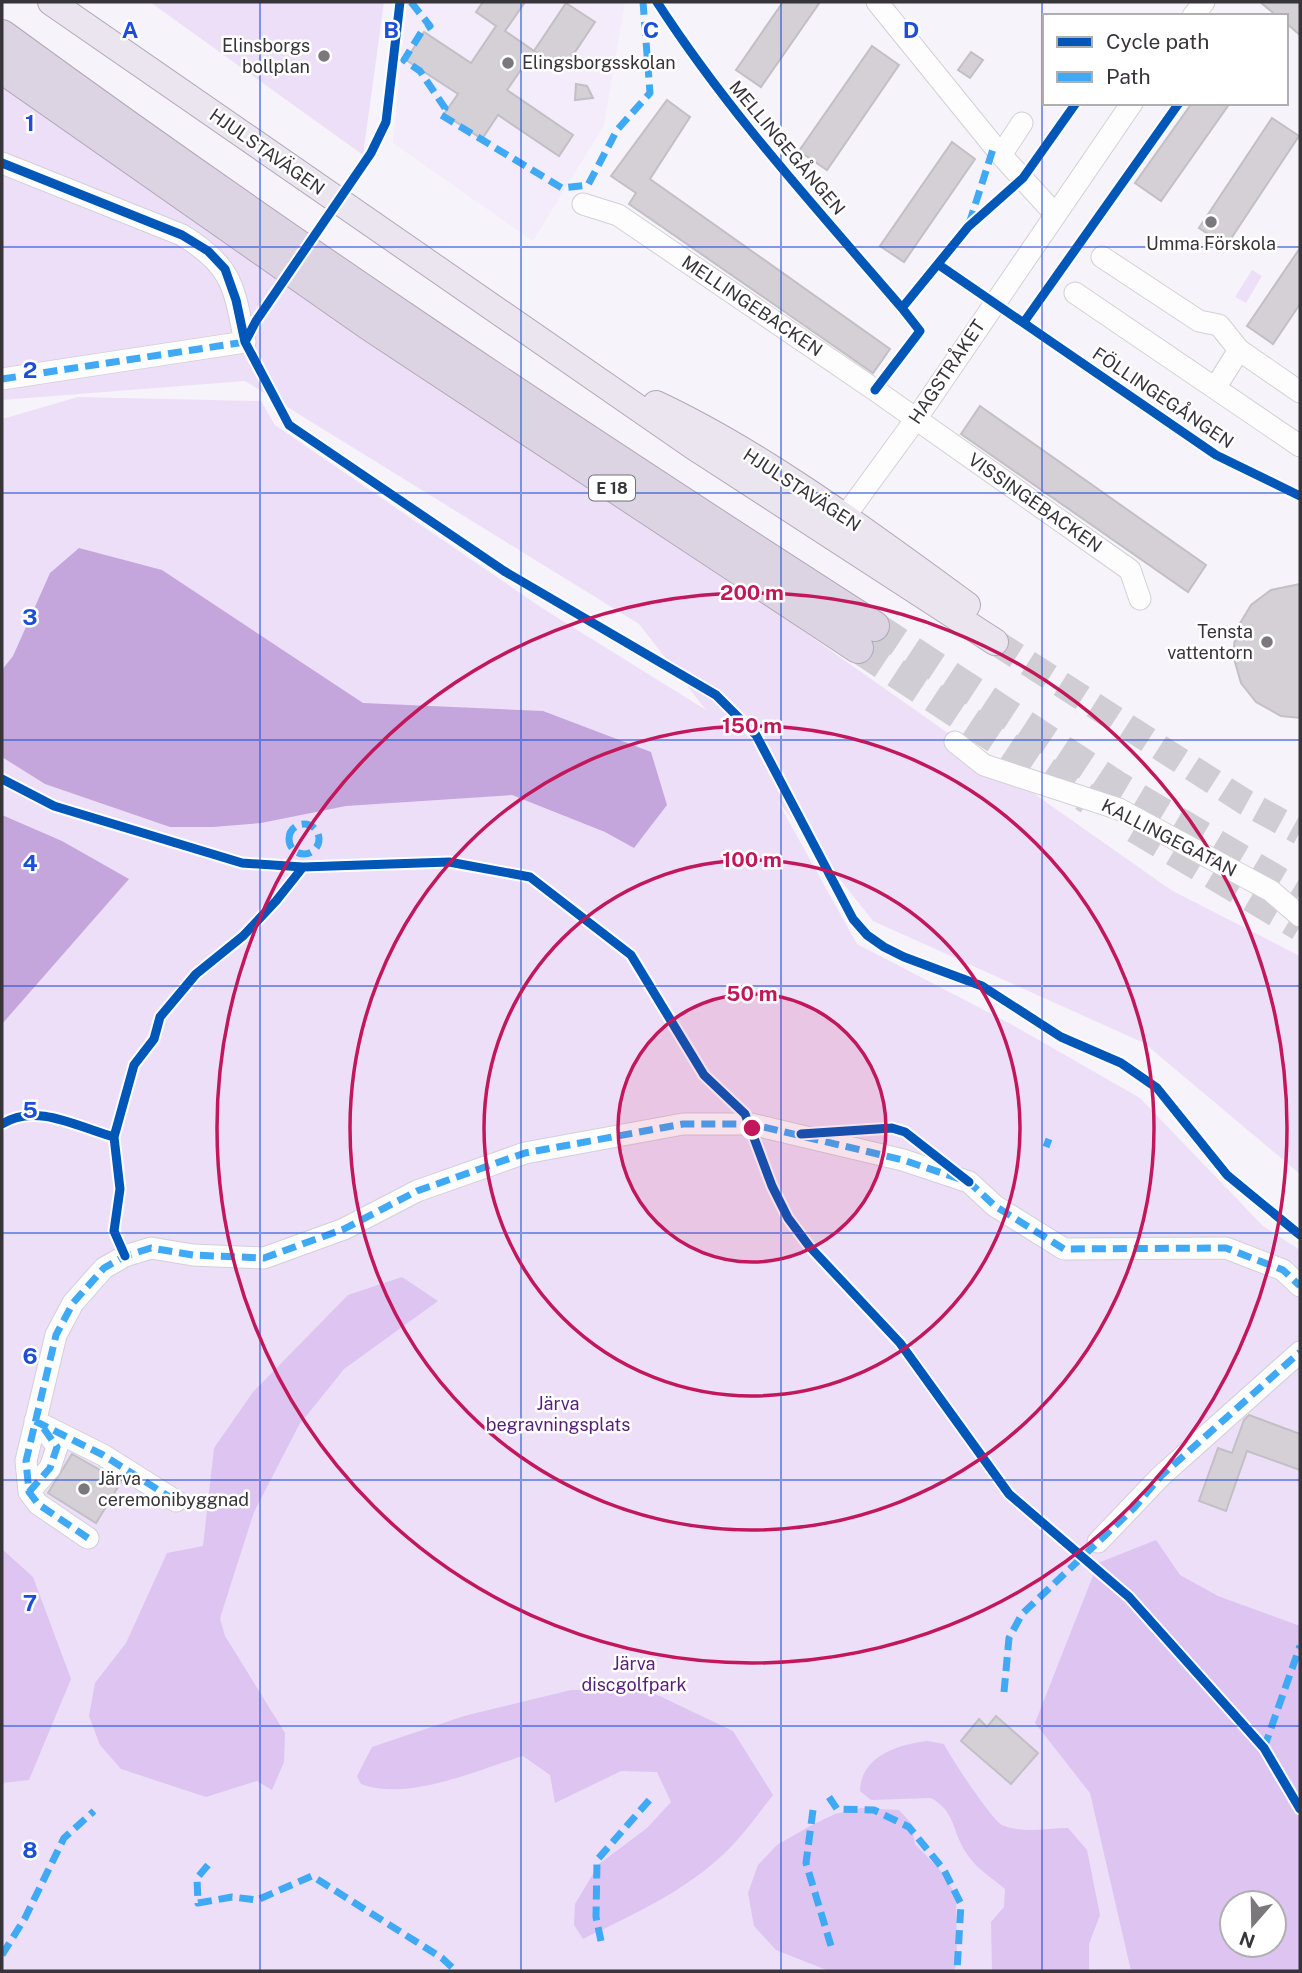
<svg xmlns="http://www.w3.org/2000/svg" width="1302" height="1973" font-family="'Public Sans',sans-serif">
<rect width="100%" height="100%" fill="#f7f3fa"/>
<path fill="#f4ebfb" d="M407,2H625L604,125L533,241L393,143Z"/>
<path fill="#eddff8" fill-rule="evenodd" d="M150,2H384L363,155Z
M2,62L287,268L1171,890L1300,956V1174L1144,1043L873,921L777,800L857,944L1009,1023L1140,1098L1263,1226L1300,1250V1625L1252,1750L1300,1971H2V419L78,397L261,401L275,425L542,608L706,710L639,624L245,381L2,400ZM1232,1903H1274V1945H1232Z
M1252,270L1262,276L1246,303L1235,297Z"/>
<path fill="#ddc4f1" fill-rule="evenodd" d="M402,1277L438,1301L344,1369L299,1425L254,1512L220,1618L225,1636L285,1733L284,1762L272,1790L257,1781L206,1797L121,1769L100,1745L89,1716L95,1683L126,1643L167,1553L203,1546L214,1448L253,1392L348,1295Z
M1156,1540L1180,1575L1218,1596L1300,1626V1971H1131L1090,1793L1035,1723L1098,1563ZM1274,1903V1945H1232V1903Z
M2,1549L33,1577L71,1679L29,1780L2,1783Z
M645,1689L733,1731L773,1795C755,1818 739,1841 717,1860C679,1894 628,1917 583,1939L574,1925L575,1904L599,1864L647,1828L671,1802L657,1772L621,1771L555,1803L550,1775L523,1756C478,1770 406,1802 361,1784L357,1776L372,1747L464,1716L571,1690Z
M928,1741L944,1744C950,1757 992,1820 1002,1825C1023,1834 1046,1828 1068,1828L1087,1850L1100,1915L1089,1944V1971H992L991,1922L1004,1907L1005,1889C991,1877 974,1867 965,1851C952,1830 955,1811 931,1798L871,1800L860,1791C861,1755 900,1744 928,1741Z
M861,1808L899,1810L911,1823L915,1844L940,1870L956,1895L957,1963L954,1971H829L776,1950L754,1926L748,1893L758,1865L777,1845L810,1826L835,1814Z"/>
<path fill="#c5a6dc" d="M79,548L162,570L363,703L543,711L651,752L667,805L634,848L605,832L512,795L346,806L261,823L213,827H170L45,784L2,757V670L13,656L50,573Z
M2,815L62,841L129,879L2,1024Z"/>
<path fill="#d4d0d6" stroke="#c2bfc5" stroke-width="2" d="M483,2H525L505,31L534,51L507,90L573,135L559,156L498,115L482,139L444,114L458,94L406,60L424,32L471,63L496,26L476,12Z
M783,2H820L761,87L736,70Z
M1260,2H1300V35L1286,23V16H1277Z
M566,3L595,22L563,70L534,51Z
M872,46L899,65L827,170L799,151Z
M971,52L983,60L970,78L958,70Z
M576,84L587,86L593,98L575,100Z
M667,100L690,117L650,179L890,349L873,373L629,204L636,193L611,176Z
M1192,103H1230L1161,201L1135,183Z
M1272,118L1299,136L1226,246L1199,228Z
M952,142L975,159L904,262L880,246Z
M1300,248V304L1273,344L1247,326Z
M980,406L1206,565L1188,592L961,434Z
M1300,584V718L1281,716L1256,702L1241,683L1233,655L1236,630L1251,605L1271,590Z
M1249,1415L1300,1434V1470L1247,1451L1226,1511L1199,1501L1218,1448L1232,1453L1244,1420Z
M72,1454L121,1482L96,1523L48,1493Z
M996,1716L1038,1753L1011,1784L961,1741L979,1719L987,1727Z"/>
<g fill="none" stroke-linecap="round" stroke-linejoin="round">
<path stroke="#d1cdd4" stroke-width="26" stroke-dasharray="26 13" stroke-linecap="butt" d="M995,642L1245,802L1300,832"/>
<path stroke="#d1cdd4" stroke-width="30" stroke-dasharray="30 15" stroke-linecap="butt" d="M874,626L1119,787L1300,894
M858,648L1089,800
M1135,828L1300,926"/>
<defs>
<path id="minor" d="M877,2L1001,155L1054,213
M1193,16L1204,2
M1001,155L1022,123
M2,163L182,235C233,266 234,287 245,342L2,379
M583,204L618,215L875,390L1130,570L1140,599
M1102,257L1199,321L1219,325L1239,350L1300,392
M1075,293L1300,446
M1215,388L1239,350
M835,530L916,419L1132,103
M955,742L984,765L1119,809L1271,891L1300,916
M35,1421L103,1455L176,1501
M29,1492L50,1468L57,1447L42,1425
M88,1538L38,1504L29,1492L26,1461L56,1335L73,1303L104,1268L125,1256L151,1248L193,1255L264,1258L344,1229L417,1191L525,1153L683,1124H751L903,1160L969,1182L995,1206L1064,1249L1226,1248L1283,1270L1300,1286
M1098,1542L1161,1476L1300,1352"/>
<path id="major" d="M51,2L693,446L995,642
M656,404C763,454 871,535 967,605"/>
<path id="highway" d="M2,35C285,242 578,436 874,626
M2,68L369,325L858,648"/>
</defs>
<use href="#minor" stroke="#d3d0d6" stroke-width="23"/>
<use href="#major" stroke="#b2a8ba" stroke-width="28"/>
<use href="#highway" stroke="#b2a8ba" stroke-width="32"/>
<use href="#minor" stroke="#fefdfe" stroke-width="21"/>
<use href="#major" stroke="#eae5ee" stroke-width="26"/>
<use href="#highway" stroke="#ddd4e3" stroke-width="30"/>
<path stroke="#3fa9f5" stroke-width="7" stroke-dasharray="14 7" stroke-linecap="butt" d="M411,2L430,26L422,31L404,60L420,71L445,108L441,115L562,188L588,185L617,130L650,93L643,2
M969,224L994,146
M2,379L245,342L244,335
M289 839a15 15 0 1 1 30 0a15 15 0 1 1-30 0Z
M1046,1147L1049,1139
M35,1421L103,1455L176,1501
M29,1492L50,1468L57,1447L42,1426
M88,1538L38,1504L29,1492L26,1461L56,1335L73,1303L104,1268L125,1256L151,1248L193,1255L264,1258L344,1229L417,1191L525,1153L683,1124H751L903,1160L969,1182L995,1206L1064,1249L1226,1248L1283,1270L1300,1286
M1004,1692L1009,1638L1022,1614L1134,1508L1161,1476L1300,1352
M1264,1748L1300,1646
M829,1797L837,1809L874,1810L909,1827L944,1870L961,1904L957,1971
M813,1810L806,1863L831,1946
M208,1865L197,1878L198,1903L232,1897L257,1900L312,1876L442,1958L456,1971
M601,1941L596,1917L597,1860L652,1797
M2,1955L25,1918L64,1838L94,1811"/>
<defs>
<path id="cycleway" d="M657,2C728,112 817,209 902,308
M2,163L182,235L208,251L225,269L236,300L245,342L289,425L504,571L716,695L756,735L853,919L867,935L884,947L904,957L982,986L1061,1037L1121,1063L1157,1088L1227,1175L1300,1235
M939,265L1216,455L1300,496
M1024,322L1179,103
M245,342L256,321L371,153L386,122L400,2
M875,390L920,331L902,308L968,227L1023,178L1076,103
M2,779L54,806L242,863L303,867L449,862L530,877L631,955L704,1075L745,1114L772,1186L788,1218L809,1246L900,1343L1009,1494L1129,1597L1264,1748L1300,1809
M2,1124C36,1102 80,1128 114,1137
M801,1134L892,1128L905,1132L969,1182
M125,1256L114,1231L120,1189L114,1137L134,1065L154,1039L160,1017L196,974L243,936L276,901L303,867"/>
</defs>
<use href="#cycleway" stroke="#fff" stroke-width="13"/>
<use href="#cycleway" stroke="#0057b8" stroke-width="9"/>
</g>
<path fill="none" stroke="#1d4ed8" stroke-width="2" stroke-opacity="0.55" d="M260,2V1971M521,2V1971M781,2V1971M1042,2V1971M2,247H1300M2,493H1300M2,740H1300M2,986H1300M2,1233H1300M2,1480H1300M2,1726H1300"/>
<circle cx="752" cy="1128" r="134" fill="#c2185b" fill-opacity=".12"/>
<g fill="none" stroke="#c2185b" stroke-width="3.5">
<circle cx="752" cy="1128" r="134"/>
<circle cx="752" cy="1128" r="268"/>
<circle cx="752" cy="1128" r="402"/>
<circle cx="752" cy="1128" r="535"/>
</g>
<g fill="#7a777d" stroke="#fff" stroke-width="2.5">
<circle cx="324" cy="56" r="7"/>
<circle cx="508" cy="63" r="7"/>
<circle cx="1211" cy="222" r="7"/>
<circle cx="1267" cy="642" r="7"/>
<circle cx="84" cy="1489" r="7"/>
</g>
<g text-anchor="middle" stroke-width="5" stroke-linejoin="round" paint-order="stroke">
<rect fill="#fff" stroke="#737175" stroke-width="2" x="589" y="475.5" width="46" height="25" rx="5"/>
<g font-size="16" font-weight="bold" fill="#37343a">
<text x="612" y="494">E 18</text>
</g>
<g font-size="18" fill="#37343a" stroke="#fff" text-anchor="end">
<text x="310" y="52">Elinsborgs<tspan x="310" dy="21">bollplan</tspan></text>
<text x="522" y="69" text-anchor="start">Elingsborgsskolan</text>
<text x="1211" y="250" text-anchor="middle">Umma Förskola</text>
<text x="1253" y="638">Tensta<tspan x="1253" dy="21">vattentorn</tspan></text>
<text x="98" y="1485" text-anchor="start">Järva<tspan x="98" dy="21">ceremonibyggnad</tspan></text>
</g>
<g font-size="18" fill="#37343a" stroke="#fff">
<text transform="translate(787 148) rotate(50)" y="6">MELLINGEGÅNGEN</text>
<text transform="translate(267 152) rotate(35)" y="6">HJULSTAVÄGEN</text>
<text transform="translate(752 306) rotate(34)" y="6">MELLINGEBACKEN</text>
<text transform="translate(947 372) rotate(-56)" y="6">HAGSTRÅKET</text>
<text transform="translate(1163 398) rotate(34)" y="6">FÖLLINGEGÅNGEN</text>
<text transform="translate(802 490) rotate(33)" y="6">HJULSTAVÄGEN</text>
<text transform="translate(1035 503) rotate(35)" y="6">VISSINGEBACKEN</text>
<text transform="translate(1169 838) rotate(27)" y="6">KALLINGEGATAN</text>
</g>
<g font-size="18" fill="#561f77" stroke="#fff">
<text x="558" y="1410">Järva<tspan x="558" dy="21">begravningsplats</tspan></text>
<text x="634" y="1670">Järva<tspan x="634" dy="21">discgolfpark</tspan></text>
</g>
</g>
<g font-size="23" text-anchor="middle" font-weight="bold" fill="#1d4ed8" stroke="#fff" stroke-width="5" stroke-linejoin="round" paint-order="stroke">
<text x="130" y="38">A</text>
<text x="391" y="38">B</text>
<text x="651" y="38">C</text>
<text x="911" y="38">D</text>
<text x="30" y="131">1</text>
<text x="30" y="378">2</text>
<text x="30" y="625">3</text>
<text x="30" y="871">4</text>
<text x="30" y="1118">5</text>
<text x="30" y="1364">6</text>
<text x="30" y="1611">7</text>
<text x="30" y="1858">8</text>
</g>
<circle cx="752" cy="1128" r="10" fill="#c2185b" stroke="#fff" stroke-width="3.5"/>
<g font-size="21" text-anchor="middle" font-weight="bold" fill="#c2185b" stroke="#fff" stroke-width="5" stroke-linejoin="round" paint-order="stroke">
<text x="752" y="600">200 m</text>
<text x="752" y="733">150 m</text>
<text x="752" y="867">100 m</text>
<text x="752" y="1001">50 m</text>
</g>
<rect width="1302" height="1973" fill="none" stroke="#37343a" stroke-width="7"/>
<rect x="1043" y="14" width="245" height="91" fill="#ffffff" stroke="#afaeb0" stroke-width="2"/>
<rect x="1057" y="37" width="35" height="10" fill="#0057b8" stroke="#afaeb0" stroke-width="2"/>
<text x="1106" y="49" font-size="21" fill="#37343a">Cycle path</text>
<rect x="1057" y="72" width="35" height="10" fill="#3fa9f5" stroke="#afaeb0" stroke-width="2"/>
<text x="1106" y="84" font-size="21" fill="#37343a">Path</text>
<g transform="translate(1253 1924) rotate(200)"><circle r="33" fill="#ffffff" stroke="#afaeb0" stroke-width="2"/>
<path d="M0-5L12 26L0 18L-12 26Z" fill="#7a777d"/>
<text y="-10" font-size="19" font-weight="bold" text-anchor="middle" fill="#37343a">N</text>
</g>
</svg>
